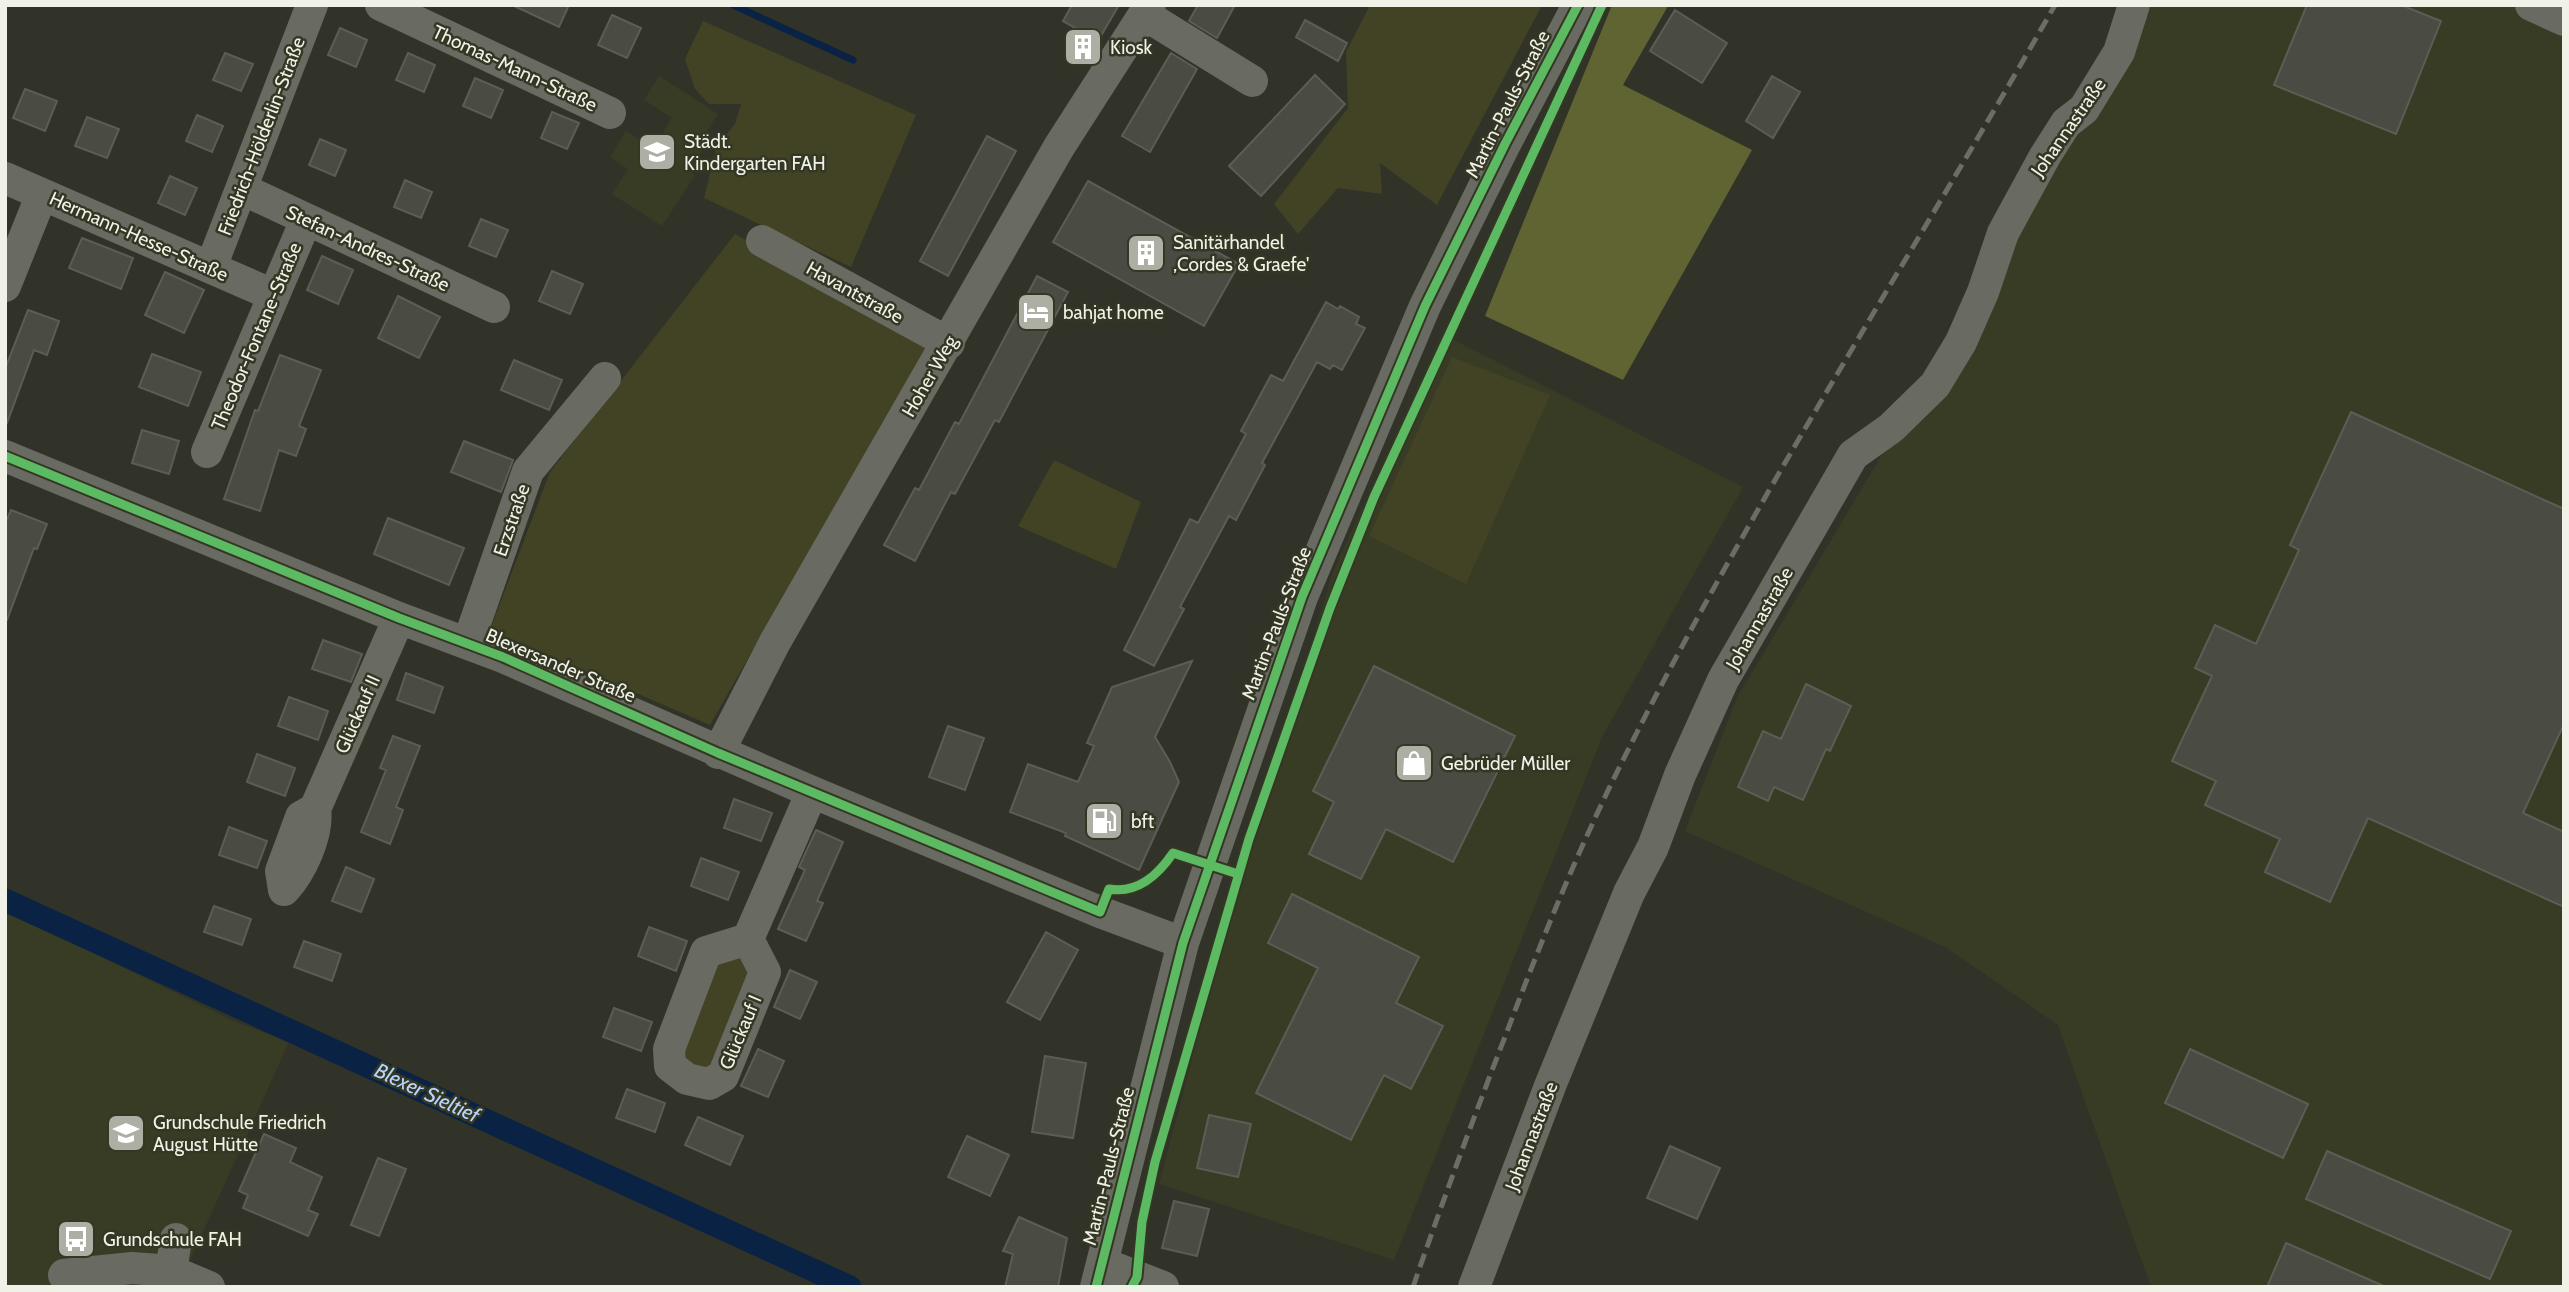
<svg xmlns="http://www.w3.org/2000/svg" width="2569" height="1292" font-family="Cabin,sans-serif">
<rect width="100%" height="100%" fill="#313328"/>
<path fill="#393c24" d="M2150,5H2527L2564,19V1287H2151L2058,1025L1947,948L1685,831L1737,698Z
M659,76L718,114L701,140L707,144L689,171L695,175L662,226L612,194L628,169L610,157L626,131L653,148L672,118L644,100Z
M1442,334L1743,487L1602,737L1394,1260L1159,1184L1245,859L1333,572Z
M5,910L231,1020L289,1042L178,1287H5Z"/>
<path fill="#414324" d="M1370,5H1542L1437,205L1380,163L1382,194L1338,188L1298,234L1274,204L1348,108L1346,52Z
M703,21L916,115L851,267L704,198L717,145L735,124L741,104H709L695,89L685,59Z
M735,234L929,342L710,725L490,630L550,472Z
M1452,357L1550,395L1466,584L1369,536Z
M1054,460L1141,502L1116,569L1018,526Z
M718,955L747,959L754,970L716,1065L701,1073L681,1061Z"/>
<path fill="#606432" d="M1612,5L1668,6L1623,85L1752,150L1623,380L1485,316Z"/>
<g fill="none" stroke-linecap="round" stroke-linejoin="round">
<path stroke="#0a2344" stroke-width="7" d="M733,5L853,60"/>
<path stroke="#0a2344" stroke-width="23" d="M5,900L850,1287"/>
</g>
<path fill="#4a4b42" stroke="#5c5d55" stroke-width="2" d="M512,5H569L559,27Z
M1072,5H1119L1098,41L1063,21Z
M1198,5H1235L1217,38L1189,21Z
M2307,5H2401L2441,21L2396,134L2274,85Z
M1675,10L1727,43L1702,83L1650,51Z
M612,15L641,28L627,58L598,45Z
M1305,20L1347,43L1338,61L1296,37Z
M340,28L367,40L356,67L328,55Z
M225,53L253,64L241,91L213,80Z
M408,53L435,65L424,92L396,80Z
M1171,53L1197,69L1150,152L1122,136Z
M1315,75L1345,104L1261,196L1229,166Z
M1772,76L1800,92L1773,138L1746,121Z
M475,78L503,90L491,118L463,106Z
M25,89L57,101L45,131L13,118Z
M552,112L579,123L567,149L541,138Z
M197,115L223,126L212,152L186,141Z
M87,117L119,129L107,158L75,146Z
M987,136L1016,151L948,276L920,261Z
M320,139L346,150L335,176L309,165Z
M170,176L197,188L185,215L158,203Z
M405,180L432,192L421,218L394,207Z
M1088,181L1239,264L1204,326L1053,242Z
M481,219L508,230L496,257L469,246Z
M82,238L133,258L121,289L69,268Z
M322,256L353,270L338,304L307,290Z
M552,271L583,284L570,314L539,301Z
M165,272L204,290L184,333L145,315Z
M1037,276L1068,292L999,422L995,420L955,494L951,492L915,561L884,545L915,488L919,490L955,422L959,424Z
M398,296L440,317L419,358L378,338Z
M1326,302L1338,309L1340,306L1359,317L1356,324L1365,328L1342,370L1333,365L1330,369L1317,362L1262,463L1265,465L1236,520L1229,516L1180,607L1184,609L1154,666L1124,650L1190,519L1198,523L1246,434L1241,431L1271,375L1283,381Z
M28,310L59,321L47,355L34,350L7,423H5V369Z
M152,354L201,372L188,406L139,387Z
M280,355L321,370L299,426L306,429L296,456L279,450L260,511L224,499L255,410L258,411Z
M514,360L562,380L549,410L501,390Z
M2351,412L2564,509V724L2523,813L2564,832V907L2368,818L2330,902L2265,872L2280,839L2205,805L2216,781L2172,761L2212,676L2195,668L2215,625L2256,644L2299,550L2290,545Z
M142,430L179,441L169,474L132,463Z
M464,441L513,460L501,492L451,472Z
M11,510L47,524L37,549L34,548L7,620H5V524Z
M388,518L464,548L449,585L374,554Z
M323,640L362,654L351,682L312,669Z
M1192,661L1155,737L1170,762L1179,782L1139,870L1065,836L1066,833L1010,812L1028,764L1078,782L1094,746L1087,743L1112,687Z
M1374,666L1515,736L1453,862L1386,829L1361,879L1309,854L1334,802L1313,791Z
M406,673L443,687L434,713L397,700Z
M1806,684L1851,706L1830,751L1826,749L1803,800L1774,787L1768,801L1738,787L1763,731L1781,739Z
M289,697L328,711L318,740L278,726Z
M948,726L984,738L965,790L929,777Z
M393,736L420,746L396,807L403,810L390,844L361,832L386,770L380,768Z
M257,754L295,768L285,796L247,782Z
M734,799L772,813L761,841L724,828Z
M229,827L267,841L257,868L219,855Z
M816,830L843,842L817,901L823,903L806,941L778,929L805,870L799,867Z
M701,858L739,872L728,900L691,886Z
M346,867L374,879L361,912L332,901Z
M1292,894L1419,957L1396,1003L1443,1026L1411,1089L1384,1075L1351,1140L1256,1093L1318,968L1268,943Z
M214,906L251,919L242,945L204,932Z
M649,927L687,941L676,971L638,956Z
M1046,932L1078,950L1040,1020L1007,1002Z
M304,941L341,954L332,981L294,967Z
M790,970L817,982L800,1019L774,1007Z
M614,1008L652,1022L641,1051L603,1037Z
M758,1049L784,1061L768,1097L741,1086Z
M2190,1049L2308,1104L2283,1158L2165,1103Z
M1045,1056L1086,1063L1073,1138L1032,1132Z
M627,1089L665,1103L655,1132L616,1118Z
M1209,1115L1251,1124L1238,1177L1197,1168Z
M698,1117L743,1136L730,1165L685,1145Z
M264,1134L296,1148L290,1162L322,1177L308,1210L318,1214L308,1236L243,1208L248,1195L239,1191Z
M967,1136L1009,1155L990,1196L948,1177Z
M1670,1146L1720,1168L1697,1219L1647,1198Z
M2327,1151L2511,1231L2490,1279L2306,1199Z
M378,1158L406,1169L379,1236L351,1225Z
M1174,1201L1209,1209L1197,1256L1162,1248Z
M1019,1217L1067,1238L1058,1287H1005L1013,1254L1003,1251Z
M2286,1243L2386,1287H2267Z"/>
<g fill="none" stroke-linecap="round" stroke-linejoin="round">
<path stroke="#696a62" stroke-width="32" d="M381,5L610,113
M2531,5L2564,20
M1145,15L1252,81
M5,178L273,295
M242,189L494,307
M762,241L949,343
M211,267L312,5
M5,286L42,194
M207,452L306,220
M5,456L399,618L503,657L812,792L1100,912L1183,943
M468,643L528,471L605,378
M718,753L775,642L1059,147L1150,5
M315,809C319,834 301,872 284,890L281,871L301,817L315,809L399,618
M748,939L765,972L723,1076L709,1084L687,1079L670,1066L669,1049L706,952L748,939L812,792
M1102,1263L1163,1287
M64,1275L132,1268L171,1271L209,1287
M164,1287L171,1271L176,1239
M1096,1287L1183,943L1302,597L1425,306L1505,144L1578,5
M1474,1287L1550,1086L1629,893L1653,847L1680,775L1723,680L1853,455L1891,428L1935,385L1961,342L1983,292L2003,233L2045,156L2066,123L2084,109L2119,52L2134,5"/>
<path stroke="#6c6e65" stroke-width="5" stroke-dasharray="14 7" stroke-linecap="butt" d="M1413,1287C1443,1200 1475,1114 1508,1029C1542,939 1578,850 1621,764C1751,503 1911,258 2055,5"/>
<defs>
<path id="cycleway" d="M5,456L399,618L503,657L718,753L1100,912L1109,889C1138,894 1158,875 1173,853L1238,874
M1096,1287L1183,943L1302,597L1425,306L1505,144L1578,5
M1132,1287L1137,1277L1142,1222L1155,1162L1249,839L1330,608L1374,497L1602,5"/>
</defs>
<use href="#cycleway" stroke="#343724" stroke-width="13"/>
<use href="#cycleway" stroke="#5cba63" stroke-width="9"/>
</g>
<defs>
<symbol id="building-square" viewBox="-11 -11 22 22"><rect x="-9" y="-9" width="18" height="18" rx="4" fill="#aeafa4" stroke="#343724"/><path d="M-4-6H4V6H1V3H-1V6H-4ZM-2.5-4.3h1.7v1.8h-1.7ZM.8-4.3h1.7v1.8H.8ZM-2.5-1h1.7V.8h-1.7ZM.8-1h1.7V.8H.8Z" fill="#fff"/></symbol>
<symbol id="school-square" viewBox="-11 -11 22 22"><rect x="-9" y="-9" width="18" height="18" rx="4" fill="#aeafa4" stroke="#343724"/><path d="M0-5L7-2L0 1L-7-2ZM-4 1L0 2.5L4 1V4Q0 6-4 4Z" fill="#fff"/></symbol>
<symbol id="hotel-square" viewBox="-11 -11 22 22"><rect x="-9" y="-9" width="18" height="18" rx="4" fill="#aeafa4" stroke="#343724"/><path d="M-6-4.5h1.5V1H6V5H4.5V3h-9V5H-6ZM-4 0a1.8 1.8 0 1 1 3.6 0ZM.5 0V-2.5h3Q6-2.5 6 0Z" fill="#fff"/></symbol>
<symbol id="shop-square" viewBox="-11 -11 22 22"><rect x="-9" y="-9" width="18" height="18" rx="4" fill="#aeafa4" stroke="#343724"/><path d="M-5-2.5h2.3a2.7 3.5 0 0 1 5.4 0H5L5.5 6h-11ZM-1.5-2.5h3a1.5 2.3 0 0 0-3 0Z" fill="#fff"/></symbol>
<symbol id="fuel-square" viewBox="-11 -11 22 22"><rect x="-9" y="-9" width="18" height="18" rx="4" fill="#aeafa4" stroke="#343724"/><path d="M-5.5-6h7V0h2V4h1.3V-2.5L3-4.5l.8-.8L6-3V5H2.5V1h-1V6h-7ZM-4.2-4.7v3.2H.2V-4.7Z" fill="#fff"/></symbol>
<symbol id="bus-square" viewBox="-11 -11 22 22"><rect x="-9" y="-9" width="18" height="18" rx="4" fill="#aeafa4" stroke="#343724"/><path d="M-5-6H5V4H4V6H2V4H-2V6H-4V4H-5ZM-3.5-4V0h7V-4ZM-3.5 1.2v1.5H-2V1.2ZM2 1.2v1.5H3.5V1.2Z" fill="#fff"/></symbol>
</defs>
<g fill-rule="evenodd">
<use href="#building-square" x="1061" y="25" width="44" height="44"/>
<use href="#school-square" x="635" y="130" width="44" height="44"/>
<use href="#building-square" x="1124" y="231" width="44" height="44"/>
<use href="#hotel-square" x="1014" y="290" width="44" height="44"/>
<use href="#shop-square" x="1392" y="741" width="44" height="44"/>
<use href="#fuel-square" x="1082" y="799" width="44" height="44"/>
<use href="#school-square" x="104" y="1111" width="44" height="44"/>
<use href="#bus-square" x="54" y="1217" width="44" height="44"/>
</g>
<g text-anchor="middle" stroke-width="5" stroke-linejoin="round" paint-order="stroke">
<g font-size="19" fill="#f1f2e7" stroke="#343724" text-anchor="start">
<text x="1110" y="54">Kiosk</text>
<text x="684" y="148">Städt.<tspan x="684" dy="22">Kindergarten FAH</tspan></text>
<text x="1173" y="249">Sanitärhandel<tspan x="1173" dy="22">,Cordes &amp; Graefe'</tspan></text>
<text x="1063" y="319">bahjat home</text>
<text x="1441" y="770">Gebrüder Müller</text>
<text x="1131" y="828">bft</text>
<text x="153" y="1129">Grundschule Friedrich<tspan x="153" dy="22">August Hütte</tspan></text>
<text x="103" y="1246">Grundschule FAH</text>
</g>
<g font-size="19" fill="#f1f2e7" stroke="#343724">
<text transform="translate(515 68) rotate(25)" y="7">Thomas-Mann-Straße</text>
<text transform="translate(1507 104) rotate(-63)" y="7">Martin-Pauls-Straße</text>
<text transform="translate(2068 127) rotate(-55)" y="7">Johannastraße</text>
<text transform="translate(261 136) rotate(-69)" y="7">Friedrich-Hölderlin-Straße</text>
<text transform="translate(139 236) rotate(24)" y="7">Hermann-Hesse-Straße</text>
<text transform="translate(368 248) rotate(25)" y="7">Stefan-Andres-Straße</text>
<text transform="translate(855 292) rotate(29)" y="7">Havantstraße</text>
<text transform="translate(256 336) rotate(-67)" y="7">Theodor-Fontane-Straße</text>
<text transform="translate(929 376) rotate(-60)" y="7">Hoher Weg</text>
<text transform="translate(511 520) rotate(-71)" y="7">Erzstraße</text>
<text transform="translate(1759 618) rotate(-60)" y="7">Johannastraße</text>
<text transform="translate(1276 623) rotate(-69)" y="7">Martin-Pauls-Straße</text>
<text transform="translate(561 665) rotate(23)" y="7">Blexersander Straße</text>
<text transform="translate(357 714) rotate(-66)" y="7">Glückauf II</text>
<text transform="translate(740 1032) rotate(-67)" y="7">Glückauf I</text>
<text transform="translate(1531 1136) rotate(-69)" y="7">Johannastraße</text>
<text transform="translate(1108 1166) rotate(-76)" y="7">Martin-Pauls-Straße</text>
</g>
<g font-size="21" font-style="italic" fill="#b8d4fd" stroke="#343724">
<text transform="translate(427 1093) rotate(25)" y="7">Blexer Sieltief</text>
</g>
</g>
<rect width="2569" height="1292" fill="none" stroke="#f1f2e7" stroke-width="14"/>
</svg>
